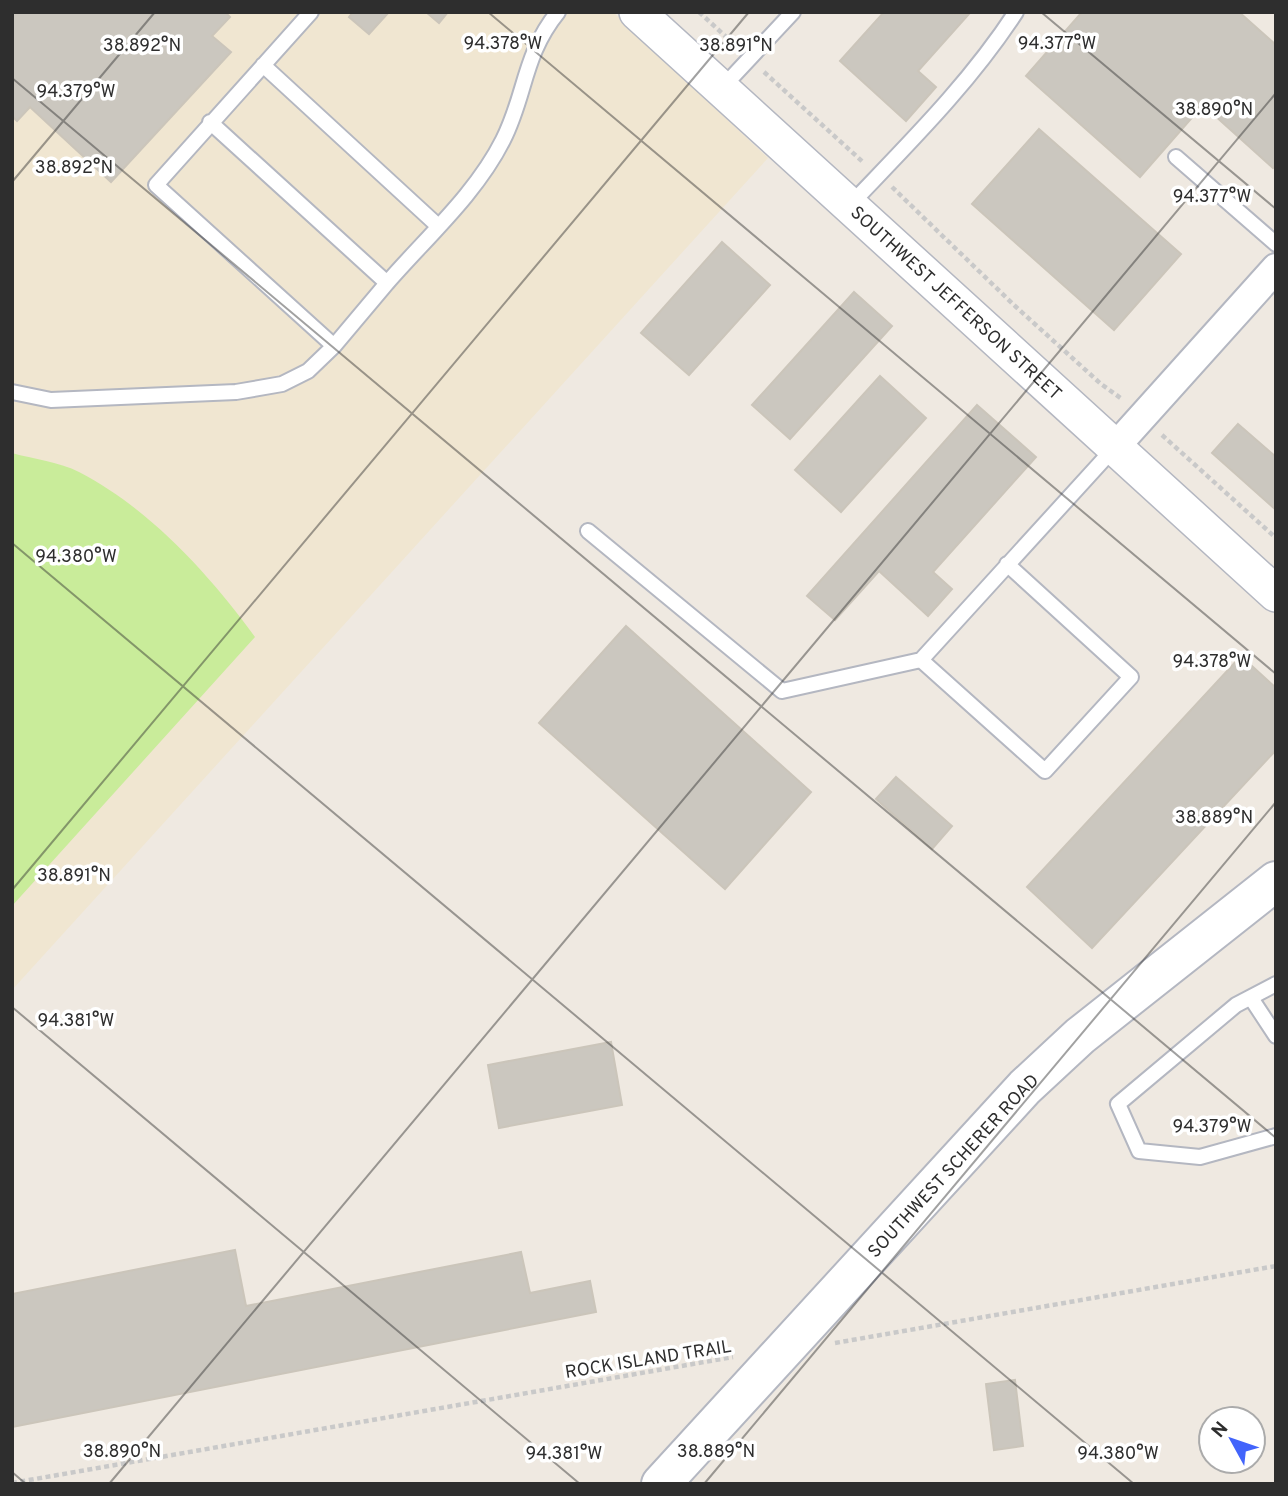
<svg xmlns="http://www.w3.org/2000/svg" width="1288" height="1496" font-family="Overpass,sans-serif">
<rect width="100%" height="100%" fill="#efe9e1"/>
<path fill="#f0e6d1" d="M12,12H613L768,158L12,990Z"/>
<path fill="#c9ec9a" d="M12,453C33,459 60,462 79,472C149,508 210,575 255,637L12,906Z"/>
<path fill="#cbc7bf" stroke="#cbc5ba" stroke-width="2" d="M12,12H225L230,17L212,36L231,52L111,182L30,107L17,121L12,116Z
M353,12H389L369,34L349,17Z
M426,12H448L439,23Z
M884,12L969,14L918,71L936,87L906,121L840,61Z
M1082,12H1239L1276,45V165L1273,168L1203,105L1140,177L1026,76Z
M1039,129L1181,254L1114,330L972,204Z
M722,242L770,285L689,375L641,333Z
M854,292L892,326L790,439L752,405Z
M880,376L926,418L841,512L795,470Z
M977,405L1036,457L933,572L952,589L928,616L879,571L835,620L807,596Z
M1238,424L1276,457V510L1212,453Z
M626,626L811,792L725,889L539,723Z
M1241,656L1276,688V750L1092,948L1027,887Z
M896,777L952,826L932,849L876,799Z
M611,1042L622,1105L499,1128L488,1065Z
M235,1250L246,1306L521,1252L530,1293L590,1281L596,1312L12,1427V1294Z
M1015,1380L1023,1446L994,1450L986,1384Z"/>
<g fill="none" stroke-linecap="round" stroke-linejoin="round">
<defs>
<path id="service" d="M311,12L156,185L334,346L387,283
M263,65L437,225
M721,89L793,12
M210,122L387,283C426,238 476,194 503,140C526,95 523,55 558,12
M1176,157L1276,244
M850,205C909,143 969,84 1016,12
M12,392L51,400L236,392L282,384L308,371L334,346
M588,531L782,691L921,660L1115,447
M921,660L1045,771L1131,677L1007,564
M1276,984L1236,1005L1118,1104L1139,1151L1200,1157L1276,1136
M1251,998L1276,1036"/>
<path id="minor" d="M1116,446L1276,268"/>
<g id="tertiary">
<path id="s1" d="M637,12L1276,594"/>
</g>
<g id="secondary">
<path id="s2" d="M661,1484L1025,1087L1080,1036L1276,881"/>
</g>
</defs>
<use href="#service" stroke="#b4b7c1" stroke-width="18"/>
<use href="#minor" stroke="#b4b7c1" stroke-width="32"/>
<use href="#tertiary" stroke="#b4b7c1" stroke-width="38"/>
<use href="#secondary" stroke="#b4b7c1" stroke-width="42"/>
<path stroke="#c9c9c9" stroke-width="4.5" stroke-dasharray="5 3.5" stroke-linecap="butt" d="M699,12L735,45
M764,72L864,163
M892,187L1015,306L1101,384L1122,399
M1162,435L1276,538
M835,1343L1276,1266
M12,1483L733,1357"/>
<use href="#service" stroke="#fff" stroke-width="14"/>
<use href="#minor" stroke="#fff" stroke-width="28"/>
<use href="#tertiary" stroke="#fff" stroke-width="35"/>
<use href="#secondary" stroke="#fff" stroke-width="38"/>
</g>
<path fill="none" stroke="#2e2e2e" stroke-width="2" stroke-opacity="0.45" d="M488,12L1276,674M1041,12L1276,209M12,78L1276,1138M12,182L155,12M12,543L1134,1484M12,890L749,12M12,1007L580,1484M12,1472L26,1484M109,1484L1276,93M704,1484L1276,802"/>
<g text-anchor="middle" stroke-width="7" stroke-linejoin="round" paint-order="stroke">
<g font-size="18" fill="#2e2e2e" stroke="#fff">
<text dy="6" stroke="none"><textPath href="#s1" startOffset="432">SOUTHWEST JEFFERSON STREET</textPath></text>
<text dy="6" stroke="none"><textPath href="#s2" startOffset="432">SOUTHWEST SCHERER ROAD</textPath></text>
<text transform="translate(648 1359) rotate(-9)" y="6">ROCK ISLAND TRAIL</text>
</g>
</g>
<g font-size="18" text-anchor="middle" fill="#2e2e2e" stroke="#fff" stroke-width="7" stroke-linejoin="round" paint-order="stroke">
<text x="1057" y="49">94.377°W</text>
<text x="503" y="49">94.378°W</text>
<text x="142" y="51">38.892°N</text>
<text x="736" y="51">38.891°N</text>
<text x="76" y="97">94.379°W</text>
<text x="1214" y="115">38.890°N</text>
<text x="74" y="173">38.892°N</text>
<text x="1212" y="202">94.377°W</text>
<text x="76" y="562">94.380°W</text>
<text x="1212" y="667">94.378°W</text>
<text x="1214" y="823">38.889°N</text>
<text x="74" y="881">38.891°N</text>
<text x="76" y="1026">94.381°W</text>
<text x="1212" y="1132">94.379°W</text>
<text x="122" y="1457">38.890°N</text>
<text x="716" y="1457">38.889°N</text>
<text x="564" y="1459">94.381°W</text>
<text x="1118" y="1459">94.380°W</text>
</g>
<rect width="1288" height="1496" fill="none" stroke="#2e2e2e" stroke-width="28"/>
<g transform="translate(1232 1440) rotate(310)"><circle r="33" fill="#ffffff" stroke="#ababab" stroke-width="2"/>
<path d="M0-5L12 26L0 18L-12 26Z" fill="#4264fb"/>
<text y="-10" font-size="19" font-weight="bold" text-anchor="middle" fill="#2e2e2e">N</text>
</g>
</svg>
